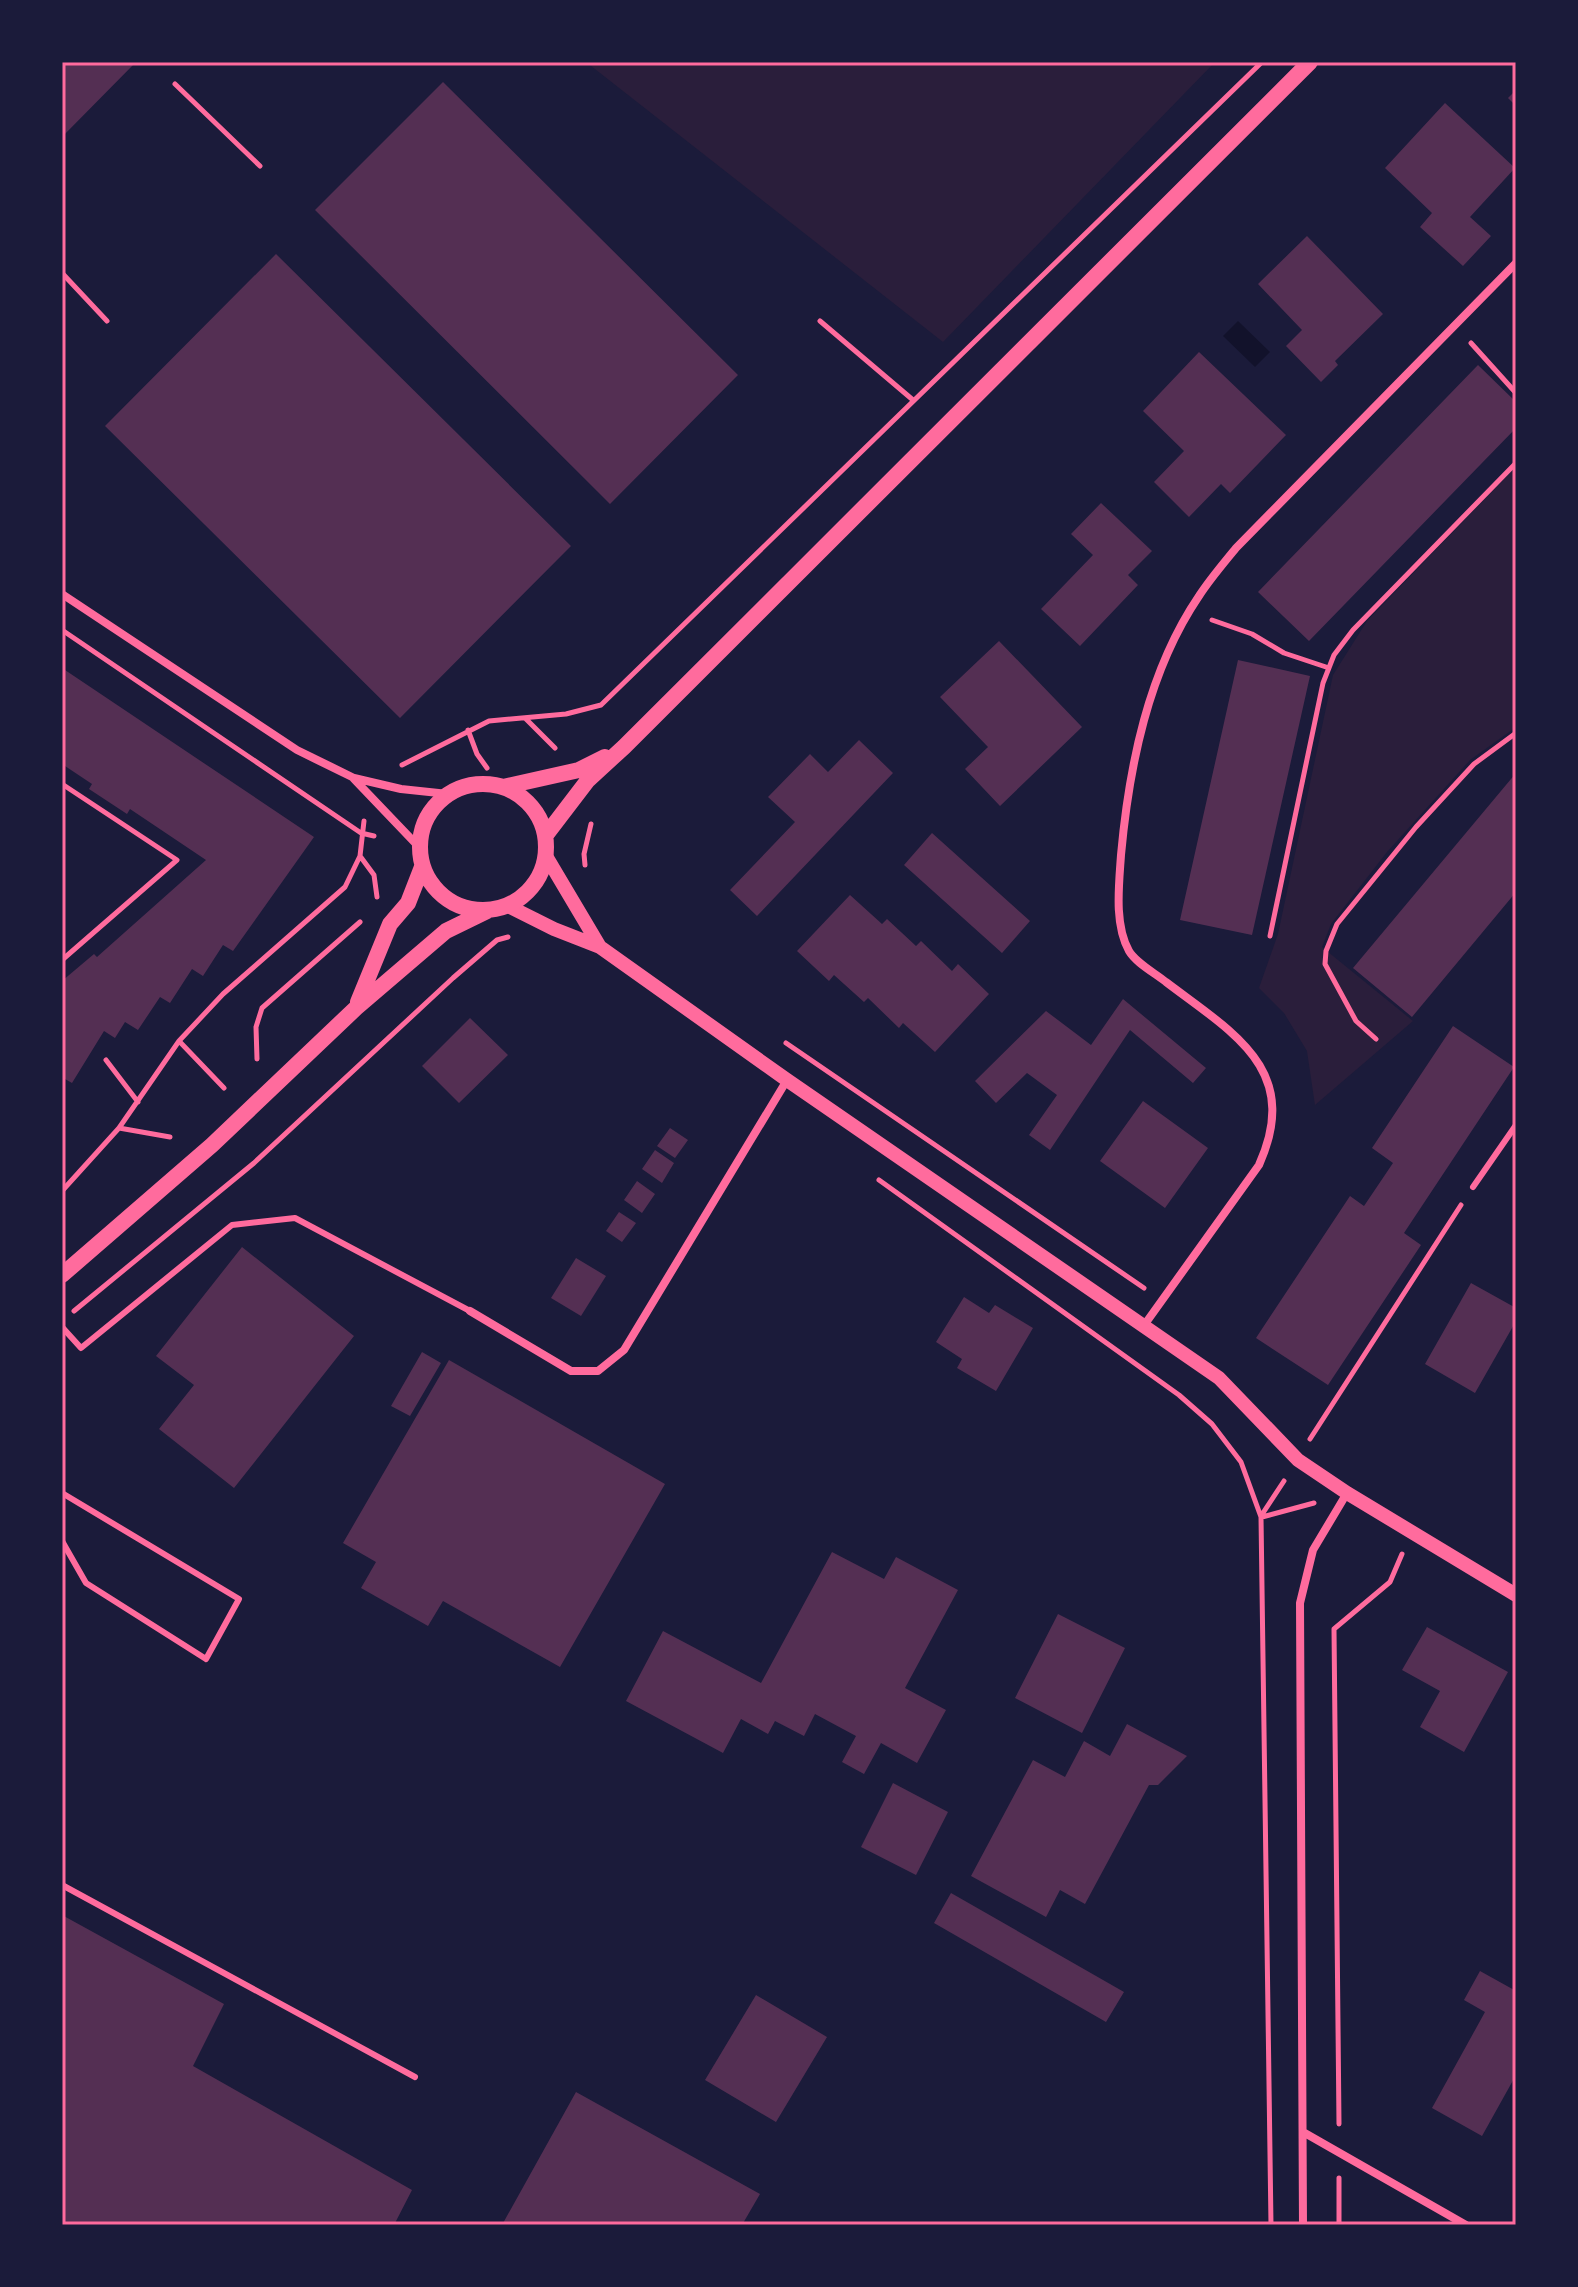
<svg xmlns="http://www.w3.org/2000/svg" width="1578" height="2287" font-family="'Nunito Sans',sans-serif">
<rect width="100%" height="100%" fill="#1b1b3a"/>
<path fill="#2a1e3b" d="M586,62H1215L943,342Z
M1516,467V727L1470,760L1387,852L1331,924L1322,947L1413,1021L1315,1105L1307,1051L1284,1013L1259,988L1278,934L1333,675L1367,621Z"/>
<path fill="#12122b" d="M1238,321L1270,352L1255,367L1223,336Z"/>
<path fill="#542f53" d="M62,62H136L62,137Z
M443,82L738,375L610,504L315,210Z
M1516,90V106L1508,98Z
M1445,103L1515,168L1470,217L1491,236L1463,266L1420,227L1432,213L1385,168Z
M1307,236L1383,314L1335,361L1338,365L1321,382L1286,346L1302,330L1258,284Z
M276,254L571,546L400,718L105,426Z
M1199,352L1286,435L1230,493L1221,484L1189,517L1154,482L1184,451L1143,411Z
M1478,365L1516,402V428L1309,641L1258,592Z
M1101,503L1152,551L1128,575L1138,585L1080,646L1041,609L1093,555L1071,534Z
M999,641L1082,727L1000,806L965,769L988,747L940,697Z
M1238,660L1310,676L1252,935L1180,920Z
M62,668L314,837L233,951L223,945L203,976L192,969L170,1003L160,997L138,1030L125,1022L115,1038L104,1031L72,1083L65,1079L62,1083V981L94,954L97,957L206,860L130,809L127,814L89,789L92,784L62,764Z
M859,740L893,773L757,916L730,890L795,822L768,797L810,754L828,772Z
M1516,773V892L1412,1017L1353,968Z
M932,833L1030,921L1002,953L904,865Z
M850,895L882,924L887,919L916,946L921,941L952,971L958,964L989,994L935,1052L903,1023L899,1028L868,998L864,1002L834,975L829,981L797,951Z
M1123,999L1206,1068L1193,1083L1130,1030L1050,1150L1029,1135L1057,1095L1027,1073L996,1103L975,1081L1046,1011L1091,1045Z
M470,1018L508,1055L459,1103L422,1066Z
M1453,1026L1514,1067L1404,1233L1421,1245L1328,1385L1256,1338L1350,1196L1364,1206L1393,1163L1372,1148Z
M1143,1101L1208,1148L1165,1208L1100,1161Z
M670,1128L688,1140L675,1158L657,1146Z
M655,1150L674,1163L662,1183L642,1169Z
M637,1181L655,1194L642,1213L624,1200Z
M619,1212L636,1223L622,1242L606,1231Z
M242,1247L354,1336L234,1488L159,1429L194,1385L156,1356Z
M576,1258L606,1276L581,1316L551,1298Z
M1471,1283L1516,1308V1321L1475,1393L1425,1364Z
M964,1297L989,1313L995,1305L1033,1328L996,1391L957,1368L962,1359L936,1342Z
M422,1352L441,1363L410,1416L391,1406Z
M449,1360L665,1484L560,1667L443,1601L428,1626L361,1588L376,1562L343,1543Z
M832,1552L884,1579L896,1557L958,1590L905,1688L946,1710L917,1763L881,1743L864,1774L842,1762L856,1736L815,1714L804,1736L775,1721L768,1734L741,1719L723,1753L626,1701L663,1631L761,1683Z
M1058,1614L1125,1648L1082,1733L1015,1698Z
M1427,1627L1508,1672L1464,1752L1420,1727L1440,1691L1402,1670Z
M1127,1724L1187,1756L1158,1785H1149L1085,1904L1060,1890L1046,1917L971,1876L1033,1760L1065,1777L1084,1741L1110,1756Z
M893,1783L948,1812L916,1875L861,1847Z
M951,1893L1124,1992L1106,2022L934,1923Z
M62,1915L224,2004L193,2066L412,2190L394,2225H62Z
M1480,1971L1516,1991V2075L1482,2136L1432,2108L1485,2012L1464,2000Z
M756,1995L827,2037L776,2122L705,2080Z
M576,2092L760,2194L742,2225H502Z"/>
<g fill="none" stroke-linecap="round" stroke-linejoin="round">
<path stroke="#ff6b9d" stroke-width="5" d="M175,84L260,166
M62,273L107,321
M820,321L913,400
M1471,343L1516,393
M1212,620L1252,634L1284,653L1329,668
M62,630L361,833L374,836
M525,718L555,748
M468,730L477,754L487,768
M402,765L489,721L566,714L601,705L1262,62
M62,784L177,860L62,960
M360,856L374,875L377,897
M585,865L584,854L591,824
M1270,936L1323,683L1334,655L1353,630L1516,463
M1376,1039L1356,1021L1325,964L1326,951L1337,924L1416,827L1474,764L1516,733
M179,1041L224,1088
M786,1043L1144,1288
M257,1059L256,1027L262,1008L360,922
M106,1060L138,1102
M119,1128L170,1137
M879,1180L1179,1395L1212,1424L1241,1462L1261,1517L1271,2225
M62,1191L119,1128L179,1041L223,994L345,887L360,856L364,821
M74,1311L254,1163L453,978L497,940L508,937
M1310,1439L1461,1205
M1261,1516L1284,1481
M1262,1517L1314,1503
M1339,2124L1334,1629L1390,1582L1402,1554
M1339,2178V2225"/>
<path stroke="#ff6b9d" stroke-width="6" d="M1473,1187L1516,1125
M62,1327L81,1348L232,1225L295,1218L470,1311
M62,1493L239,1599L206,1659L86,1583L62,1541
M62,1885L415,2077"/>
<path stroke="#ff6b9d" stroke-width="8" d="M62,594L297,750L354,778L401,789L448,794
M354,779L419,847
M470,1311L571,1371H598L624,1350L787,1080
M1145,1324L1259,1165C1302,1069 1233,1033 1166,982C1155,973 1136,963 1129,951C1114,924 1119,885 1121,855C1129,767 1148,671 1199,596C1210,579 1223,564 1236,548L1516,263
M1303,2132L1466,2225
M1303,2225L1300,1603L1313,1550L1347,1493"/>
<path stroke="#ff6b9d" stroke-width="14" d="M546,856L600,947
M508,906L554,929L600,947L787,1080L1219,1378L1298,1460L1347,1493L1516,1595"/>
<path stroke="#ff6b9d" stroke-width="16" d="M420 847a63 63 0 1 1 126 0a63 63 0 1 1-126 0Z
M503,787L579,770L605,757
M546,835L588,780L624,747L1310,62
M358,1002L390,924L408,903L422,867
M62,1275L212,1145L356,1008L446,931L487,911"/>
</g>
<rect width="1578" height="2287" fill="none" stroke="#1b1b3a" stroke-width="128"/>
<rect x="64" y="64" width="1450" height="2159" fill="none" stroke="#ff6b9d" stroke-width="3"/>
</svg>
